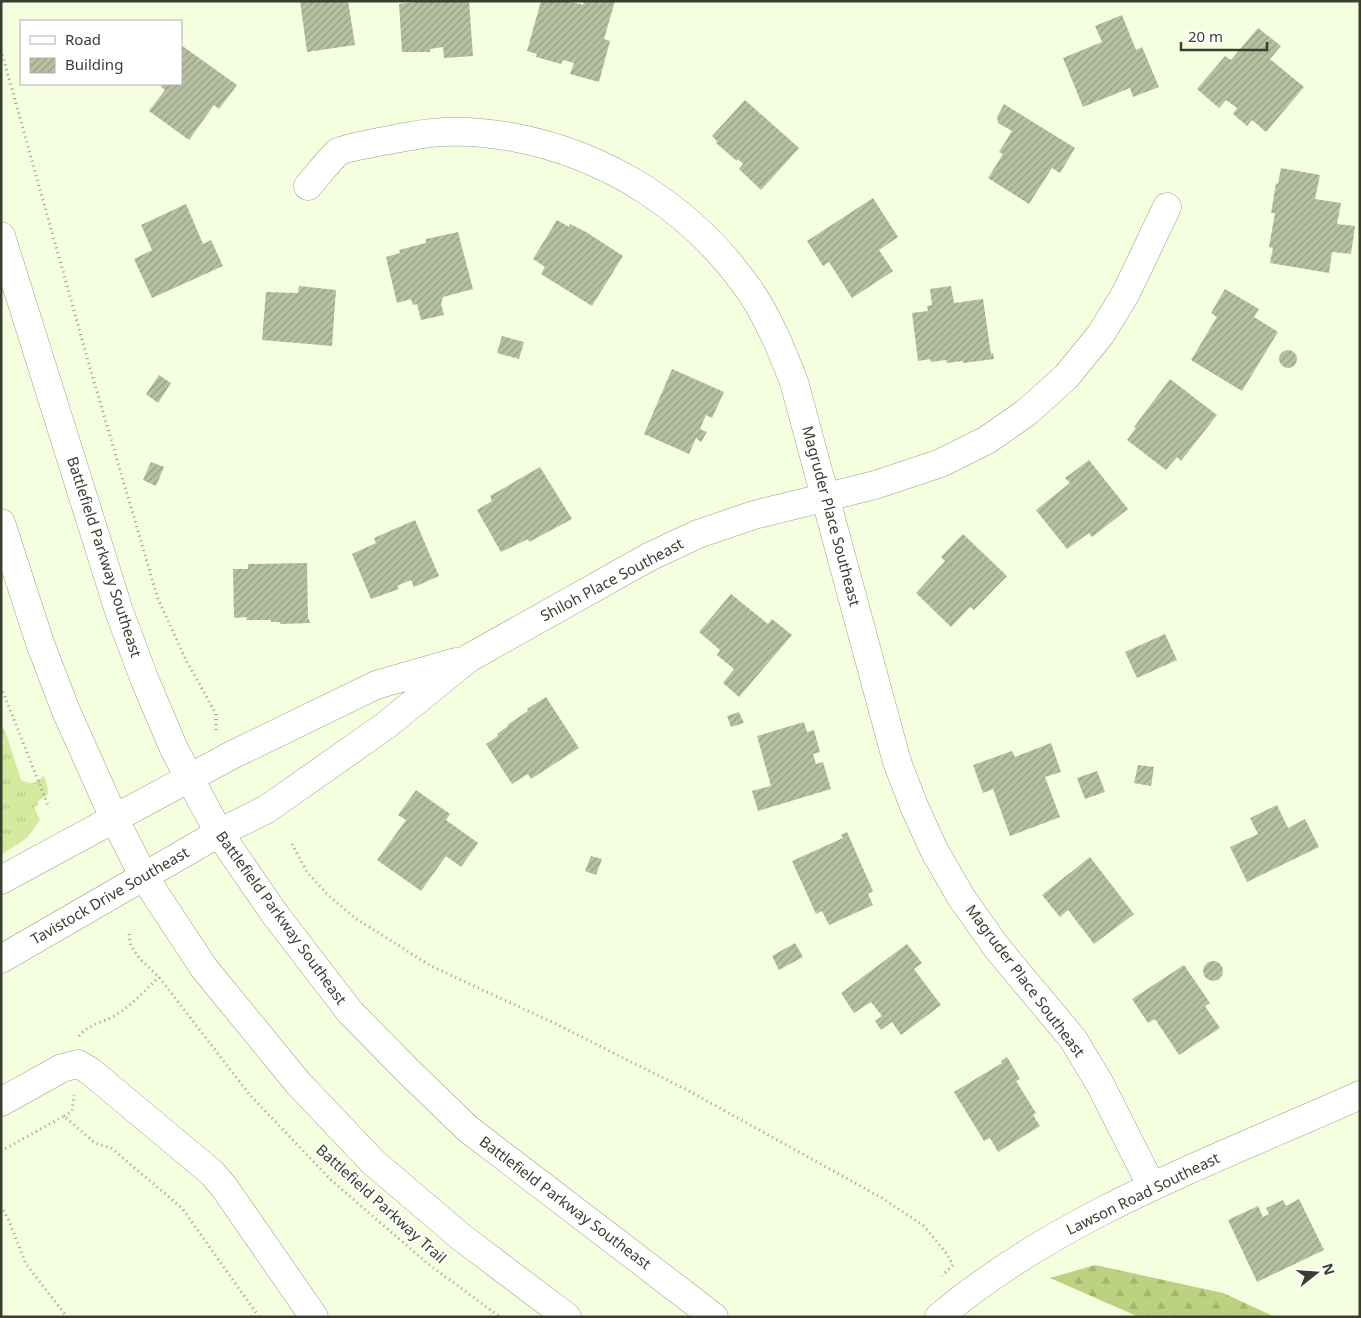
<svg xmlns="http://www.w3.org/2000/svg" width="1361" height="1318" font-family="'Noto Sans',sans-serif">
<defs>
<pattern id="grass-tufts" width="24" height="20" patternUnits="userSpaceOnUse" patternTransform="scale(1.25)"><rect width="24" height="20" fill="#d4ea9d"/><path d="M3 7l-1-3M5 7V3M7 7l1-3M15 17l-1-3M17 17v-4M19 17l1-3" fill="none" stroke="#b7ca88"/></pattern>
<pattern id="forest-firs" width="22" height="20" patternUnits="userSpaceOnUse" patternTransform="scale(1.25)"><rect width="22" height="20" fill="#bcd280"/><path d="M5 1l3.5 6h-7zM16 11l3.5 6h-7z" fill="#a2b56f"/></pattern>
<pattern id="building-hatch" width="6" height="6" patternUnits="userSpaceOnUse" patternTransform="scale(1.25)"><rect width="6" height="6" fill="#b7c0a1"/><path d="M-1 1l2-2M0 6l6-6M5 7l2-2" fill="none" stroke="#969d84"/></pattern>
</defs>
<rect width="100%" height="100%" fill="#f5ffdf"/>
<path fill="url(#grass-tufts)" d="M1,723L7,736L21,780C32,785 36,784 44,775L48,790L47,796L38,801V805L34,807L40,820L27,838L1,855Z"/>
<path fill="url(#forest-firs)" d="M1095,1265L1223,1293L1275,1317H1139L1050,1278Z"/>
<path fill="url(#building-hatch)" d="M300,1H348L355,45L307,52Z
M424,1H469L473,56L444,58L443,47L430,49V52H402L399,4Z
M541,1H569L583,5L584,1H615L604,39L610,41L599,82L570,74L574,63L563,60L561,64L536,57L537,54L527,51Z
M1122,15L1136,50L1142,47L1159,87L1133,97L1130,88L1083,107L1063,58L1102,42L1095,26Z
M1258,28L1281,46L1270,59L1304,87L1266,132L1252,120L1247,126L1233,114L1237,108L1226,100L1219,108L1197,89L1225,56L1231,60Z
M181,45L237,85L219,109L214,105L189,140L149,111L165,90L161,87L163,84H181Z
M745,100L799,148L761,190L739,169L743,164L738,159L737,161L716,143L717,141L712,136Z
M1004,104L1075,148L1060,173L1052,168L1029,204L988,178L1003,154L999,152L1012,131L998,123L997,117Z
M1281,168L1320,175L1315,199L1341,203L1337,224L1355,226L1351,254L1332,252L1329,273L1270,263L1273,248L1269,247L1275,213H1271L1276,183L1278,184Z
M873,198L898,237L879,250L893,271L852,298L829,262L823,266L807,241Z
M186,204L203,244L211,240L223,266L152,298L134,259L152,250L141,225Z
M557,220L569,227L570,224L586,232L623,256L592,306L541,274L545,267L533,259Z
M458,232L473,289L443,297L441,304L444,315L421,320L417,304L413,305L411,299L397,303L386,257L400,253L399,250L426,243V239Z
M299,286L336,290L332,346L262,340L266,292L298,293Z
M951,286L954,303L983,299L991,354L993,353L994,359L963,363V361L947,363L946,360L931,362L930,359L918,361L912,313L928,311L927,306L932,305L930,289Z
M1225,289L1259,309L1254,317L1278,332L1242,391L1191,360L1217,317L1211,313Z
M502,336L524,342L519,359L497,353Z
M1279 359a9 9 0 1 1 18 0a9 9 0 1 1-18 0Z
M672,369L724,392L712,418L706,415L700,429L707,432L701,442L696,438L689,454L644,434Z
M159,375L171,383L158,403L146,394Z
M1170,379L1217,415L1181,461L1177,457L1166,470L1127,440L1136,428L1134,427Z
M1089,460L1128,509L1092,537L1089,533L1067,549L1036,510L1070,483L1065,478Z
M151,462L164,467L156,486L143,480Z
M540,467L572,519L529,542L528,539L501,552L477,510L492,501L490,496Z
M415,520L439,576L414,587L411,580L397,586L399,589L371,599L352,554L376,543L374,538Z
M963,534L1007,576L974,610L970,607L951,627L916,593L945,561L941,557Z
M307,563L308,619H309L310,623L280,624V622H271V620H246L247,617L234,618L233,569H248V564Z
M731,594L768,624L772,619L792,635L739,697L723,683L734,669L717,655L720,650L699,632Z
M1165,634L1177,660L1137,678L1125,652Z
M546,697L579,748L531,779L528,774L512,784L486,744L498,736L497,734L508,726L507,725L528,711L527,709Z
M739,712L744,723L731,727L727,716Z
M804,722L807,732L814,730L820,752L813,754L816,764L823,762L831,789L758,811L752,791L771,786L757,736Z
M1051,743L1061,772L1045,777L1060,817L1010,836L993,789L983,793L973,765L1012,751L1015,757Z
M1138,765L1154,767L1151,786L1134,783Z
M1097,771L1105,792L1085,799L1077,778Z
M416,790L450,814L446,820L478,843L461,867L446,856L421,891L377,860L406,820L398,815Z
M1277,805L1288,828L1305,819L1319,847L1247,882L1230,847L1258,834L1250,818Z
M847,832L873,891L868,894L873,905L829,925L822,911L816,914L792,861L843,838L841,835Z
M591,856L602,859L596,875L585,871Z
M1090,857L1134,914L1094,944L1068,910L1060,917L1042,895Z
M795,943L803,957L779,970L772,956Z
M907,944L922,963L914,969L941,1005L901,1035L892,1022L881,1030L875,1021L882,1016L871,1002L854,1013L841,993Z
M1203 971a10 10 0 1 1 20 0a10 10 0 1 1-20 0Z
M1184,965L1210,1003L1205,1006L1220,1028L1179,1055L1155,1019L1148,1023L1132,999Z
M1007,1057L1020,1079L1016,1081L1036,1113L1033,1115L1040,1126L998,1152L990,1138L984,1141L954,1092L1002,1063L1001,1061Z
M1299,1199L1324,1250L1257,1282L1228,1220L1258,1206L1263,1217L1269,1214L1266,1208L1283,1200L1286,1206Z"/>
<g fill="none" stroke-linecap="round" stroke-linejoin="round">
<defs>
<path id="minor" d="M308,186C318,175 327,162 338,152C344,148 400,138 411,136C445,129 479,131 512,137C609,155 694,210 750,291C769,319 782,351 794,382L897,762L914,806L934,850L961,897L997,948L1073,1039L1100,1084L1152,1187
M1,880L230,756L376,685L456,662
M1,959L219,833L267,809L385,726L469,658L649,557L698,534L754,515L875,485L941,463L987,440L1027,412L1066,377L1101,334L1126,293L1167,207
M1,1102L62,1068L78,1064L90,1071L212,1173L224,1187L314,1317
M939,1317C1061,1214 1216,1160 1360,1095"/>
<path id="major" d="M1,236L119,611L144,678L174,749L219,833L274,913L350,1012L408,1071L468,1129L714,1317
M1,523L40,643L66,711L114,818L144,877L204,968L298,1083L373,1162L461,1237L567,1317"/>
</defs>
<use href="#minor" stroke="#97a082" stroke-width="29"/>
<use href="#major" stroke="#97a082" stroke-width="29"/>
<path stroke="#969d87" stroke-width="3" stroke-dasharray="1 4" stroke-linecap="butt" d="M1,50L90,368L158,599L186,660L216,714V731
M1,687L49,808
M292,844L307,872L327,894L355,918L431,966L554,1023L689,1091L882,1198L924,1226L946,1253L953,1265L942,1276
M129,934L131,946L139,958L159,977L249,1094L331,1180L427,1263L500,1317
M79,1036C88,1024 106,1022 119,1013C134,1003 146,989 159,977
M64,1116L72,1111L74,1095
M1,1151L64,1116L95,1143L111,1148L182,1208L259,1317
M1,1206L9,1221L26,1264L67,1317"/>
<use href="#minor" stroke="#fff" stroke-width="28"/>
<use href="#major" stroke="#fff" stroke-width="28"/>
</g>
<g text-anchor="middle" stroke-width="4" stroke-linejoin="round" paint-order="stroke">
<g font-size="15" fill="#3a3e31" stroke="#fff">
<text transform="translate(831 516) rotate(75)" y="5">Magruder Place Southeast</text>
<text transform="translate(104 557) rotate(72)" y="5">Battlefield Parkway Southeast</text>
<text transform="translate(612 580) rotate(-28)" y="5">Shiloh Place Southeast</text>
<text transform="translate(110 896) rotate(-30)" y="5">Tavistock Drive Southeast</text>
<text transform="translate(281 918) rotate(54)" y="5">Battlefield Parkway Southeast</text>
<text transform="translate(1025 981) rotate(53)" y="5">Magruder Place Southeast</text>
<text transform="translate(1143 1194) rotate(-26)" y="5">Lawson Road Southeast</text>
<text transform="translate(565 1203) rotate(37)" y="5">Battlefield Parkway Southeast</text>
<text transform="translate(381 1204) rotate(42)" y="5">Battlefield Parkway Trail</text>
</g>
</g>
<rect width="1361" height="1318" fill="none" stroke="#3a3e31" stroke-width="5"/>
<rect x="20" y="20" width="162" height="65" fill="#ffffff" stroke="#b0b2ad"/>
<rect x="30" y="36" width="25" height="8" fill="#ffffff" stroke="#b0b2ad"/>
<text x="65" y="45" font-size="15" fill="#3a3e31">Road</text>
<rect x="30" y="58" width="25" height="15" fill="url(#building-hatch)" stroke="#b0b2ad"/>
<text x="65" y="70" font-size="15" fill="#3a3e31">Building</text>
<g transform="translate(1316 1273) rotate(73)" stroke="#ffffff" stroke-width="4" paint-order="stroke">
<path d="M0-4L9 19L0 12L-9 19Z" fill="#3a3e31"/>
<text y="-8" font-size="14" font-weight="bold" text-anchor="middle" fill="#3a3e31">N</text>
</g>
<path d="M1181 42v8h86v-8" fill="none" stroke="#3a3e31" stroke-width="2.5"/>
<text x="1188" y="42" font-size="15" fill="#3a3e31" stroke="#ffffff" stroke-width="4" paint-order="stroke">20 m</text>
</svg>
